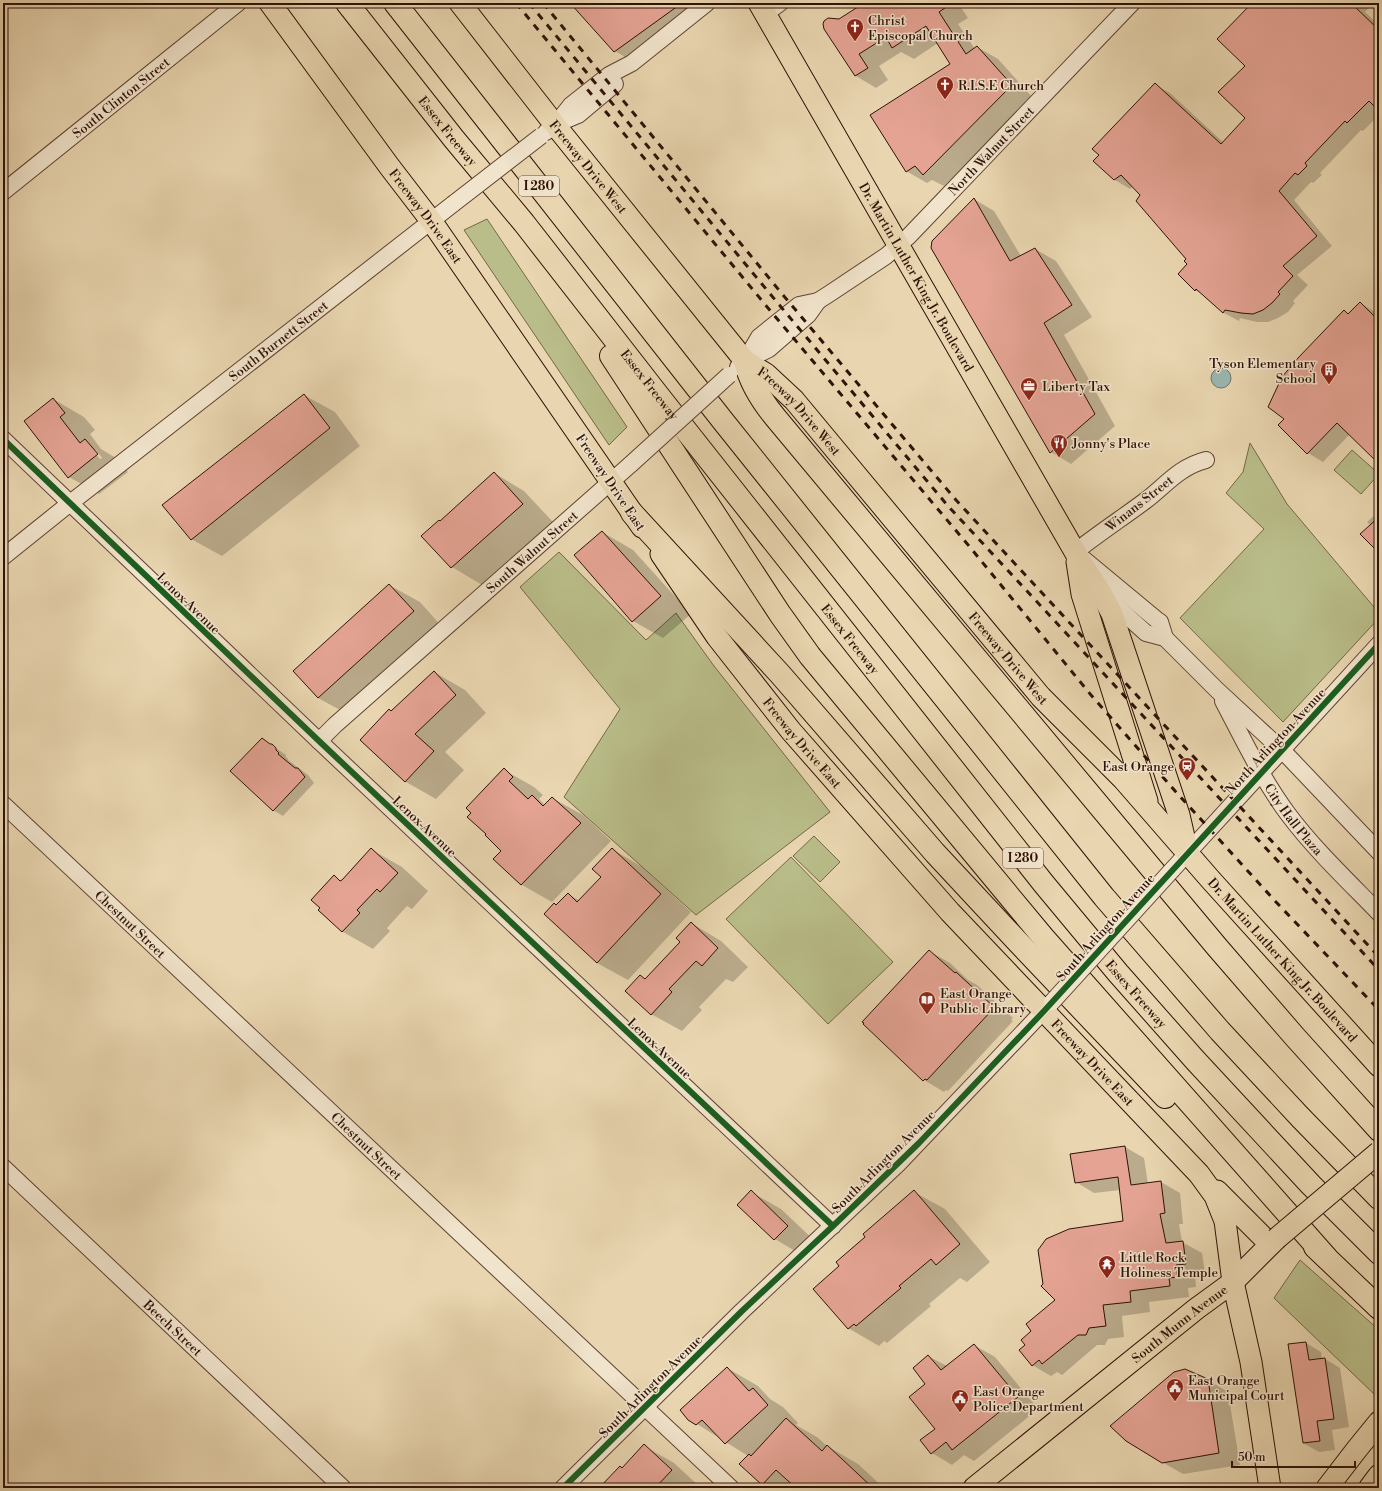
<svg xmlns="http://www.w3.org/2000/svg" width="1382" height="1491" font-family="'Libre Bodoni',serif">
<rect width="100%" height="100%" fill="#e9d6b0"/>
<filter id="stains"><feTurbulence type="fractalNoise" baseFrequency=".005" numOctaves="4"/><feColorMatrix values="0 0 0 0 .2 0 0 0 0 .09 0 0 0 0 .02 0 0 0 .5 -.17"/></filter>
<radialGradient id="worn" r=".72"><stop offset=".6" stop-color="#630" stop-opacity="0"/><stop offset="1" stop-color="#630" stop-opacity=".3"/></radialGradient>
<path fill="#b9bd89" stroke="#746748" d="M487,219L627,427L609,445L464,230Z
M1250,443L1287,504L1379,613V618L1283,722L1180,618L1264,529L1226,493L1243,472Z
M1352,450L1379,474L1361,494L1334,470Z
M559,552L646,640L676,613L714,666L830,812L696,915L564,797L620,709L520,587Z
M814,836L840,862L820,882L793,856Z
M791,857L893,962L828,1024L726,919Z
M1300,1260L1379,1330V1387L1374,1394L1274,1298Z"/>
<path fill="#99b8b2" stroke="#6f756d" d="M1211 378a10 10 0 1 1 20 0a10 10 0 1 1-20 0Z"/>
<path fill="#0003" fill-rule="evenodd" d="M572,3H719L635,63L615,51Z
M861,3H958L968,18L958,24L975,49L977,47L998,59L1032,97L944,186L932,180L927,183L906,171L952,64L938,43L914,59L901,52L879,66L888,80L876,88L856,76L825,29L862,5Z
M1254,3H1373L1365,12L1379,25V115L1363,131L1361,130L1320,173L1322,175L1313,183L1311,182L1294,200L1332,246L1297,275L1308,285L1293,301L1295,303L1288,312L1278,318L1268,322H1257L1240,318L1239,321L1224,313L1204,295L1195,290L1188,259L1141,195L1133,186L1130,189L1115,180L1095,161L1155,85L1170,93L1223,142L1246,118V66Z
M974,199L994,211L1021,256L1035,249L1056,261L1092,317L1064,335L1115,426L1071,464L1051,452Z
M1360,303L1375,312L1379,316V462L1350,434L1323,462L1308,453L1280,425L1285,419L1344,311L1350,314Z
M304,395L335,412L360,446L222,556L191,539Z
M53,399L84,417L95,430L90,434L101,449L116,458L128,472L99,494L69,477ZM93,450H96L102,458L100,459Z
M494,473L524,491L553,522L482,585L452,567L440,522Z
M1379,511V552L1371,526L1367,522Z
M602,532L633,550L691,614L663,638L633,621Z
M389,585L420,602L444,629L349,715L318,698L294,671Z
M434,672L465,690L486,713L445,752L464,770L436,799L406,782L361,740Z
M263,739L286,755V757L288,759V760L308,775L314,783L283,816L273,810Z
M504,770L534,787L543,795L539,799L544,804L546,805L552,798L583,815L611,841L552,902L522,885L494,859L502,851Z
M612,849L642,867L691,912L628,980L597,963L557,906L568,894L580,901L602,877Z
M372,850L402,867L428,891L412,909L407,906L387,928L390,931L373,949L343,932L319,910L334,877L342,881Z
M691,923L721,941L748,967L733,982L726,979L699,1007L702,1010L682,1031L651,1014L640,976L646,980L682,942Z
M929,951L950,963L968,980L977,985L1013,1018L1011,1020L1013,1021L948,1091L946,1090L944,1092L924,1080Z
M1125,1147L1144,1158L1148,1184L1161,1182L1180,1193L1183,1224H1179L1182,1242L1202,1253L1205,1274L1195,1276L1196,1287L1188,1288L1189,1297L1149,1302L1150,1312L1122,1316L1124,1337L1108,1339L1105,1345H1097L1062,1375L1057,1372L1051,1376L1032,1365L1026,1345L1033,1331L1057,1300L1124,1222L1120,1190L1094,1193L1076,1182Z
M751,1192L781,1209L818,1244L805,1257L775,1239L738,1205Z
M914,1192L945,1209L990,1262L967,1282L960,1278L929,1304L931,1306L887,1343L884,1341L879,1346L848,1328L841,1266Z
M1306,1343L1321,1352L1322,1360L1325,1359L1340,1368L1349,1427L1332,1430L1335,1450L1319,1452L1303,1443Z
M974,1345L995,1357L1038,1409L974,1461L964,1455L952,1465L932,1453L921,1440L937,1429L927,1384L928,1356L947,1366Z
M727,1368L758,1386L770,1399L783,1407L798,1423L796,1425L817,1437L827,1446L858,1464L884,1488H769L762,1484L748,1456L697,1424Z
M1208,1380L1228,1392L1240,1465L1183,1474L1162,1462Z
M644,1446L674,1463L701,1488H601L622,1469Z"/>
<path fill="#e4a393" stroke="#2f1106" d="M570,3H682L614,52Z
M864,3H952L939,12L966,54L977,46L1012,85L923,175L915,166L906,172L870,115L950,64L926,26L892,48L886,37L859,54L868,68L855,76L824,29L823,24L824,21L828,18L839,19Z
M1252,3H1351L1379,30V111L1369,101L1347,123L1345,121L1305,163L1307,166L1298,175L1295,173L1279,191L1317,236L1283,266L1293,276L1278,292L1280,294L1272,303L1263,310L1253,314L1241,313L1225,310L1223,313L1196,289L1195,291L1178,274L1187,264L1184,261L1186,259L1136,201L1140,195L1121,175L1114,180L1093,161L1099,155L1092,149L1155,83L1221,144L1245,118L1218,92L1245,66L1217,39Z
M974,198L1010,261L1035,248L1072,305L1044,323L1095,414L1050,453L931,248L932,241Z
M1360,302L1379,321V464L1337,423L1307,454L1278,425L1284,419L1268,407L1282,377L1298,358L1344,310L1348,314Z
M304,394L330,428L191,540L162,505Z
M53,398L65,413L60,417L80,443L85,439L98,454L68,478L24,421Z
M494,472L523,504L451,568L421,536L439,520L440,521Z
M1379,517V553L1360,534Z
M602,531L661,596L632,622L574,555Z
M389,584L414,611L318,698L293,671Z
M434,671L456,695L415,734L434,751L405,782L360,740L389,709L391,711Z
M262,738L270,744H272L276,748V750L279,753L278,754L295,768H298L305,777L273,811L230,771Z
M504,768L513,777L509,781L528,799L532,795L543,806L552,797L581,823L521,885L493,859L501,851L485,835L486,834L467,817L471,813L466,808Z
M371,848L398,873L380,892L377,889L357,910L360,913L342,932L318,910L320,908L311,900L334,875L340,881L342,880Z
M612,848L661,894L597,963L544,914L554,903L556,905L568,893L577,902L601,877L592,869Z
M691,922L718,948L702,966L696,961L669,989L672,992L651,1015L625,991L640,975L645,979L680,942L676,938Z
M929,950L955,973L956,972L993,1006L991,1008L993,1009L927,1080L925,1079L923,1081L863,1024L864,1023L862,1022Z
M1125,1146L1131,1185L1161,1181L1165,1213L1160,1214L1166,1243L1183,1241L1186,1264L1176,1265L1177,1277L1169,1278L1170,1286L1130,1291L1131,1302L1103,1305L1106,1326L1089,1328L1086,1335H1078L1042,1364L1039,1360L1032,1366L1019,1350L1025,1345L1021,1340L1031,1331L1026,1324L1055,1300L1041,1286L1043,1284L1038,1250L1046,1239L1069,1229L1123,1221L1118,1177L1075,1183L1070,1154Z
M751,1190L788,1226L774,1240L737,1205Z
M914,1190L960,1244L936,1265L931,1259L899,1286L901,1288L856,1326L854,1324L848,1329L813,1289L839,1266L836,1262L865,1237L863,1234Z
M1306,1342L1309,1360L1325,1358L1334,1419L1317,1421L1320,1441L1303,1443L1288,1344Z
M974,1344L1018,1397L952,1450L946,1442L931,1454L920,1440L935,1429L909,1397L925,1384L913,1368L928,1355L941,1370Z
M727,1367L749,1391L753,1388L768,1405L725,1444L702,1420L696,1425L688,1420L680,1410Z
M1185,1369L1208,1379L1219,1453L1162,1463L1126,1441L1110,1426L1174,1372Z
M786,1418L822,1451L827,1445L873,1488H796L776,1470L762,1485L739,1464L749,1454L751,1456Z
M644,1444L672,1470L655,1488H599L620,1466L622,1468Z"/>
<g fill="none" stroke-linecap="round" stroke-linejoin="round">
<defs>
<g id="minor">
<path d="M765,14L780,3"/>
<path d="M559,123L578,115L615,84"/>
<path d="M546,132L555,125L571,105L609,75L632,63L707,3"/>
<path id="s1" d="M3,192L238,3"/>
<path d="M745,361L769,349L808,315L818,301"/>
<path id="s2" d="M738,367L745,361L759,337L799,305L818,301L829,294L886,256L908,237L1132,3"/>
<path d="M3,439L319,741L833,1226"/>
<path d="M1206,460C1179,467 1166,485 1145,501C1122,518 1098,534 1075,552L1157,620L1160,622L1165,638L1217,690L1282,750L1379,852"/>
<path id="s3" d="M3,557L69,504L453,204"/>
<path d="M1107,598L1146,633L1165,638"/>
<path id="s4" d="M1223,701C1243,739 1262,779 1288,814C1315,850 1348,881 1379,913"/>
<path id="s5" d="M319,741L335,725L631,464"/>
<path id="s6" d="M3,804L731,1488"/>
<path d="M1172,870L1379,644"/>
<path id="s7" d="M3,1167L343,1488"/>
<path d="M563,1488L742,1311L898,1164L1051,1003"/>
</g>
<g id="major">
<path id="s8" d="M270,3L389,166L432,222L642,527"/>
<path id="s9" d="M460,3L555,125L745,361L766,374L794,400L1041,697L1123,779L1210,879L1379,1066"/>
<path id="s10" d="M759,3L1082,564L1101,593L1112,614L1179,815L1187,850"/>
<path id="s11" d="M661,554L717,637L791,731L950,912L1199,1174L1215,1196L1225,1221L1233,1282L1251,1362L1270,1488"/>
<path d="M1077,562L1082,594L1147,801"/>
<path d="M1217,1191L1270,1244"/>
<path id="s12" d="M974,1488L1196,1309L1233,1282L1276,1239"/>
<path d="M1327,1488L1357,1449L1379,1422"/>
</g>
<g id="highway">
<path id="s13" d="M347,3L454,139L524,223L658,395L1044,884L1118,973L1195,1060L1311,1185L1379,1253"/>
<path d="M395,3L723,421L1104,897L1220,1031L1300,1117L1379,1198"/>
<path d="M611,356L780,614L810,656L1043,937L1326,1257"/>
<path d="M745,361C750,383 761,400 775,417L1217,947L1295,1037L1379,1130"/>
<path d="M632,513L780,674L935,853L1017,941L1165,1097"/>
<path d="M1315,1247L1379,1308"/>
<path d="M1370,1488L1379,1476"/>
</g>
</defs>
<use href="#minor" stroke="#5e4230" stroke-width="18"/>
<use href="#major" stroke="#2f1106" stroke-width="23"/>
<use href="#highway" stroke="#2f1106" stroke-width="24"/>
<use href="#minor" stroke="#f1e4cc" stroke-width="16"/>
<use href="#major" stroke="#e9d6b0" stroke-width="21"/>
<use href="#highway" stroke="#e9d6b0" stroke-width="22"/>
<path stroke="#2f1106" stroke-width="3" stroke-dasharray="7 7" stroke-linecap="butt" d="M516,3L768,308L969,546L1091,695L1176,792L1276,902L1379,1010
M529,3L776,301L948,506L1379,970
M543,3L783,295L956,500L1379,957"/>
<defs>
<path id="minor-bridge" d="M453,204L541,136
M631,464L729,375
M1052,1002L1172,870"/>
<path id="major-bridge" d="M1276,1239L1379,1152"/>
</defs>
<use href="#minor-bridge" stroke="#5e4230" stroke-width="18" stroke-linecap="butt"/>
<use href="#major-bridge" stroke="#2f1106" stroke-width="23" stroke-linecap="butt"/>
<use href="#minor-bridge" stroke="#f1e4cc" stroke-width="16"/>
<use href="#major-bridge" stroke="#e9d6b0" stroke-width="21"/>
<defs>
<path id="cycleway" d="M3,439L319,741L833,1226
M563,1488L742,1311L833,1226L919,1143L1044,1011L1379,644"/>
</defs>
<use href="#cycleway" stroke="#f1e4cc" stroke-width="8"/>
<use href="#cycleway" stroke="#1b5e20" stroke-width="6"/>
</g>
<defs>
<symbol id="church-pin" viewBox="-11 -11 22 30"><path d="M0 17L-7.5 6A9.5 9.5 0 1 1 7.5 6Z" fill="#8f2418" stroke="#f1e4cc"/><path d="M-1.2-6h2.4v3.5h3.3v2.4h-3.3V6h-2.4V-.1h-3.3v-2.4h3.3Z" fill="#fff"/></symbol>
<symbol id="building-pin" viewBox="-11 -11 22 30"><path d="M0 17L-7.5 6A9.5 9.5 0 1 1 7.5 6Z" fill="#8f2418" stroke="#f1e4cc"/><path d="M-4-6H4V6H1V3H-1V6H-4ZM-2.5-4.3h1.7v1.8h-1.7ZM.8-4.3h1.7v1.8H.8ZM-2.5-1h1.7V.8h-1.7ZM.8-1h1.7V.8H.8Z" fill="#fff"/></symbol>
<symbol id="office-pin" viewBox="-11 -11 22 30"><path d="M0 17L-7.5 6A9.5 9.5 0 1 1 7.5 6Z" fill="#8f2418" stroke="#f1e4cc"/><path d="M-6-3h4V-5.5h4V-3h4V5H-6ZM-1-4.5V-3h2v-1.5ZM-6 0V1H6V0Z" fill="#fff"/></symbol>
<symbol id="restaurant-pin" viewBox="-11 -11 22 30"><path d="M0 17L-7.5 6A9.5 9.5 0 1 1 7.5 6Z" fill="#8f2418" stroke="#f1e4cc"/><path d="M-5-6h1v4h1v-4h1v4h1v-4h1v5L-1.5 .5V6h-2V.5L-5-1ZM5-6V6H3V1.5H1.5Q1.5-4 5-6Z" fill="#fff"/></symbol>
<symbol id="station-pin" viewBox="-11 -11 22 30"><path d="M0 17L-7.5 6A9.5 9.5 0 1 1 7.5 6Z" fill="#8f2418" stroke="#f1e4cc"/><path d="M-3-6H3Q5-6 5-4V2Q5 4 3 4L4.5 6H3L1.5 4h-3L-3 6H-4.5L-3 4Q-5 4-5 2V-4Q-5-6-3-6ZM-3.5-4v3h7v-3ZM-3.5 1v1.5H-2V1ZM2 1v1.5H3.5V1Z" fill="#fff"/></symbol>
<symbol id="library-pin" viewBox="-11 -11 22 30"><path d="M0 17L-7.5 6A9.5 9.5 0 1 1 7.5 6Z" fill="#8f2418" stroke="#f1e4cc"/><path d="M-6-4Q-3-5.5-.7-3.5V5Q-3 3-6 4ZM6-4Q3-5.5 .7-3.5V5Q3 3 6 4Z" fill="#fff"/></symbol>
<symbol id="temple-pin" viewBox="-11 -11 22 30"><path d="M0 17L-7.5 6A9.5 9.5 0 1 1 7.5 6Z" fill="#8f2418" stroke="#f1e4cc"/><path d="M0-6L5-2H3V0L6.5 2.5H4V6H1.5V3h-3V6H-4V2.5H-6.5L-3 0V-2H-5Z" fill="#fff"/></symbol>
<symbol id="civic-pin" viewBox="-11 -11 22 30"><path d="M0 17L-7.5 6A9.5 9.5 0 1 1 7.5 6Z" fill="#8f2418" stroke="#f1e4cc"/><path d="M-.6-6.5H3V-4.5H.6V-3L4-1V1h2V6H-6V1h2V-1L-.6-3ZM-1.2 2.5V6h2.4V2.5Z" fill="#fff"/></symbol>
</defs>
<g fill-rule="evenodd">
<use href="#church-pin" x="845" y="17" width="20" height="27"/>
<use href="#church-pin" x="935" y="75" width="20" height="27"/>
<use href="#building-pin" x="1319" y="360" width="20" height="27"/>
<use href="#office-pin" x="1019" y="376" width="20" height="27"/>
<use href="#restaurant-pin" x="1049" y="433" width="20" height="27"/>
<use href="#station-pin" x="1177" y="756" width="20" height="27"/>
<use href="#library-pin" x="917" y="990" width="20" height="27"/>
<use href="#temple-pin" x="1097" y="1254" width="20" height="27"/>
<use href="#civic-pin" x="1165" y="1377" width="20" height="27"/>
<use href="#civic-pin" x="950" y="1388" width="20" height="27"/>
</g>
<g text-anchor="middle" stroke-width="3" stroke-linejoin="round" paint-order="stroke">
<g fill="#f1e4cc" stroke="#695041" stroke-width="1">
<rect x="519" y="176" width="40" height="20" rx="3"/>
<rect x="1003" y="848" width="40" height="20" rx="3"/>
</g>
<g font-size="12" font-weight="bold" fill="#2f1106">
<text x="539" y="190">I 280</text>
<text x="1023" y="862">I 280</text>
</g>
<g font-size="13" fill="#2f1106" stroke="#f1e4cc" text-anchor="start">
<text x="868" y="25">Christ<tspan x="868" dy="15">Episcopal Church</tspan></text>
<text x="958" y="90">R.I.S.E Church</text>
<text x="1316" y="368" text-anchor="end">Tyson Elementary<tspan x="1316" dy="15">School</tspan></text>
<text x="1042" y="391">Liberty Tax</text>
<text x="1072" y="448">Jonny's Place</text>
<text x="1174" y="771" text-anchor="end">East Orange</text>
<text x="940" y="998">East Orange<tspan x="940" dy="15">Public Library</tspan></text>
<text x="1120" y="1262">Little Rock<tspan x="1120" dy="15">Holiness Temple</tspan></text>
<text x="1188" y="1385">East Orange<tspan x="1188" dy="15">Municipal Court</tspan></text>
<text x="973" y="1396">East Orange<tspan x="973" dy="15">Police Department</tspan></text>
</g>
<g font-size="13" fill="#2f1106" stroke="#f1e4cc">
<text dy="5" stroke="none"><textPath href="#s1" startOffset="151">South Clinton Street</textPath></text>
<text dy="5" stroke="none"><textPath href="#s13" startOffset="163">Essex Freeway</textPath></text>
<text dy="5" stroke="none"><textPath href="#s2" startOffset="338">North Walnut Street</textPath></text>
<text dy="5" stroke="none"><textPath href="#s9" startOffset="208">Freeway Drive West</textPath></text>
<text dy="5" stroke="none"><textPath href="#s8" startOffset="264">Freeway Drive East</textPath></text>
<text dy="5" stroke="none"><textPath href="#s10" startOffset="316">Dr. Martin Luther King Jr. Boulevard</textPath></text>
<text dy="5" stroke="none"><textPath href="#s3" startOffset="350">South Burnett Street</textPath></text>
<text dy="5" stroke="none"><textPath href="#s13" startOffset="487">Essex Freeway</textPath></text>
<text dy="5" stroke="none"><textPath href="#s9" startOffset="532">Freeway Drive West</textPath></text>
<text transform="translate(611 482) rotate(56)" y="5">Freeway Drive East</text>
<text transform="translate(1139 503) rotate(-38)" y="5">Winans Street</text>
<text dy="5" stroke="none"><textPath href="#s5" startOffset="285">South Walnut Street</textPath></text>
<text transform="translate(189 603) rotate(44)" y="5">Lenox Avenue</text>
<text dy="5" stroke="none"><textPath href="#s13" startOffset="811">Essex Freeway</textPath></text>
<text dy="5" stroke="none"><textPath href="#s9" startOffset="856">Freeway Drive West</textPath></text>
<text transform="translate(1275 741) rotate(-47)" y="5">North Arlington Avenue</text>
<text dy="5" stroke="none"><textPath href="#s11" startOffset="236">Freeway Drive East</textPath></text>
<text dy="5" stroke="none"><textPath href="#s4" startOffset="138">City Hall Plaza</textPath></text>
<text transform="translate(425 826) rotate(43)" y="5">Lenox Avenue</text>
<text dy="5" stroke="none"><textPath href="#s6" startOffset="175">Chestnut Street</textPath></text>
<text transform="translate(1105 927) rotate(-48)" y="5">South Arlington Avenue</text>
<text dy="5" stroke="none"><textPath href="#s9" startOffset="1264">Dr. Martin Luther King Jr. Boulevard</textPath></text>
<text dy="5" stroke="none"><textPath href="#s13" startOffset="1267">Essex Freeway</textPath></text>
<text transform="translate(660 1048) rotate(43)" y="5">Lenox Avenue</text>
<text dy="5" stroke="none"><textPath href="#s11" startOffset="668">Freeway Drive East</textPath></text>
<text dy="5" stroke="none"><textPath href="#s6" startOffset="499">Chestnut Street</textPath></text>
<text transform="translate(883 1161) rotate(-45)" y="5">South Arlington Avenue</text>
<text dy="5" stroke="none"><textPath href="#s12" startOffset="263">South Munn Avenue</textPath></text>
<text dy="5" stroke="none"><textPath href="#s7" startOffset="234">Beech Street</textPath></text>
<text transform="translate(650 1386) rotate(-45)" y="5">South Arlington Avenue</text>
</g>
</g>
<rect width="1382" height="1491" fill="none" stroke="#e9d6b0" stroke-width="16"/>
<rect x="4" y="4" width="1374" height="1483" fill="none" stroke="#2f1106" stroke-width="2"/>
<rect x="8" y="8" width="1366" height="1475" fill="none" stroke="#2f1106"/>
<path d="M1232 1461v6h123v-6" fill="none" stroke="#2f1106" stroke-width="2"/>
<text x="1238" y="1461" font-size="12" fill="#2f1106" stroke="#f1e4cc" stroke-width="3" paint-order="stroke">50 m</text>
<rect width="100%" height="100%" filter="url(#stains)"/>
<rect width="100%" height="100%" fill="url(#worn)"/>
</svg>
